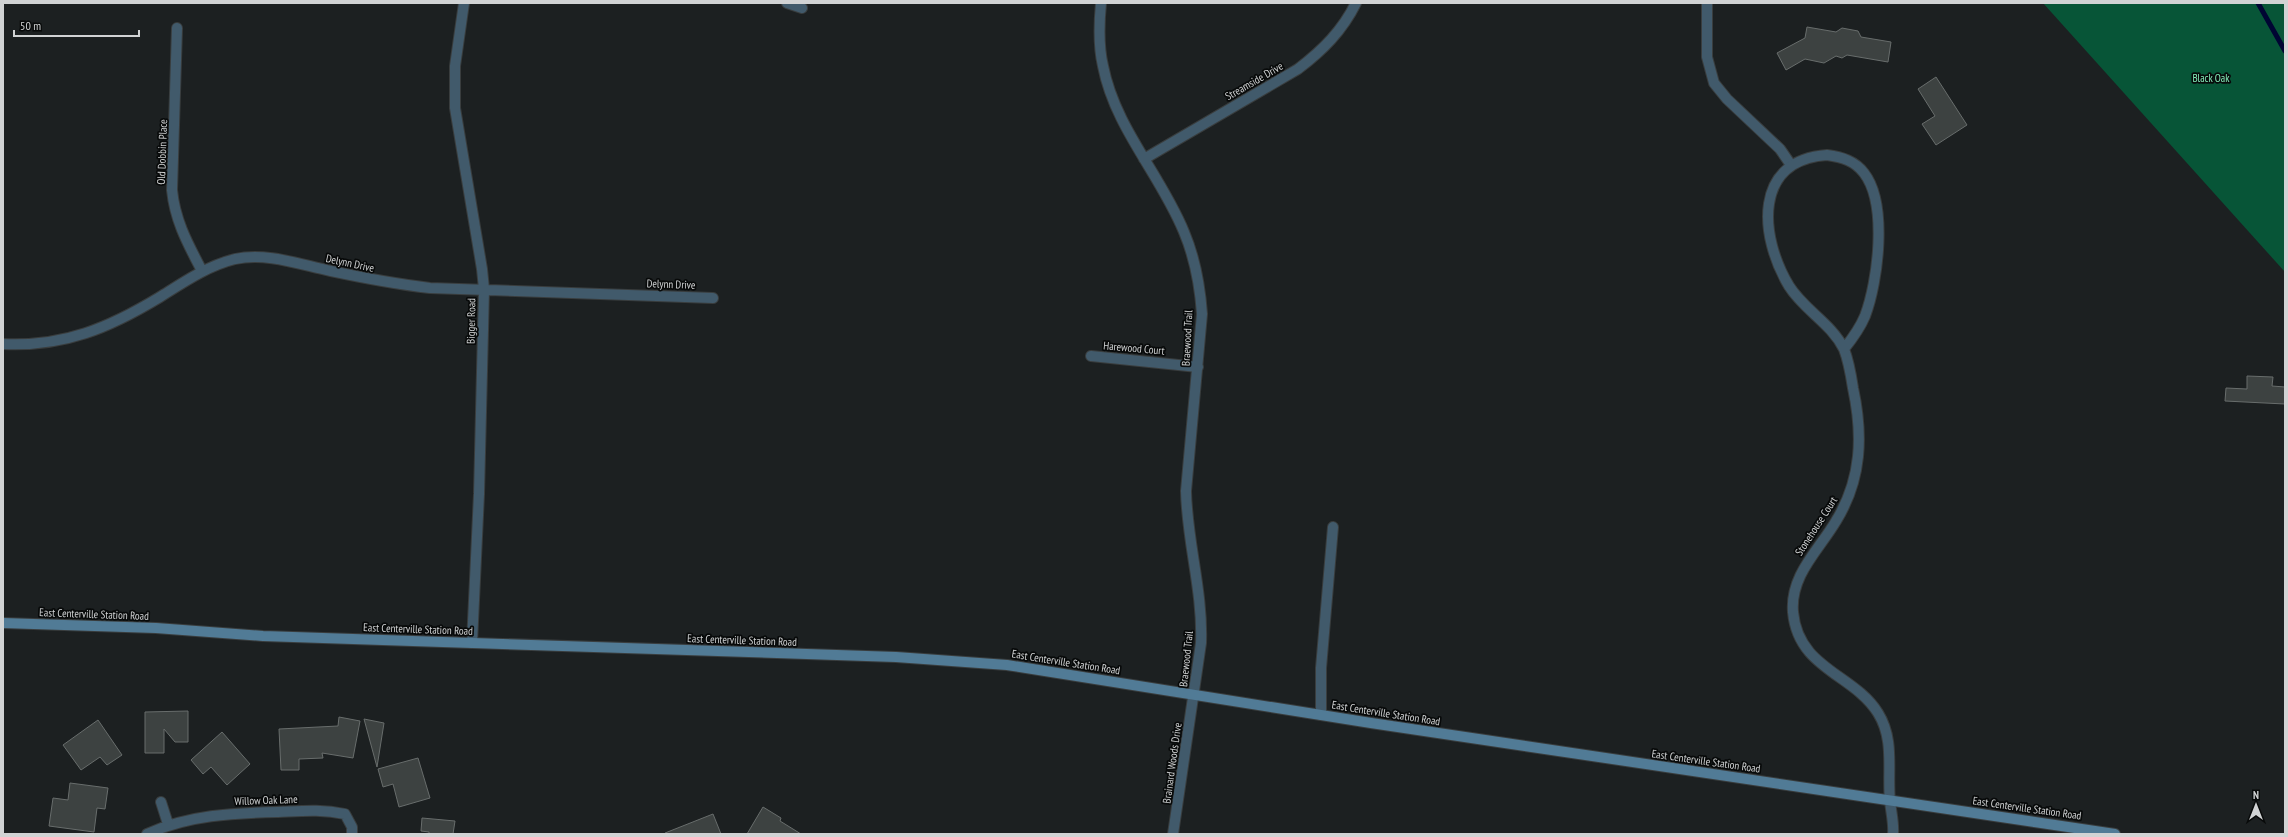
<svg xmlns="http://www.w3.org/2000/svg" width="2288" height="837" font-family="'PT Sans Narrow',sans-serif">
<rect width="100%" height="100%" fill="#1c2021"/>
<path fill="#075537" d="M2043,3H2285V272Z"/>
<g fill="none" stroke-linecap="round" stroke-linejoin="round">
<path stroke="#000533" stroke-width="5" d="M2258,3L2285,51"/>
</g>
<path fill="#3d4241" stroke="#686d6c" d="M1807,27L1836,32L1842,28L1858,31L1861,37L1891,42L1888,62L1847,55L1842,58L1836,56L1824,63L1805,59L1786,70L1777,53L1805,38Z
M1936,77L1967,125L1936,145L1922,124L1935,116L1918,89Z
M2247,376L2273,377L2272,386L2285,387V404L2225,401L2226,388L2247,389Z
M188,711V742H175L164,729V753H145V712Z
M339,717L360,721L353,758L322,753L323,758L299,759V770H281L279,729L338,726Z
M364,719L384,723L377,767Z
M98,720L122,755L107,765L100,757L81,770L63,745Z
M222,732L250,764L227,785L211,767L203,774L191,760Z
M418,758L430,798L399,807L393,784L383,787L378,769Z
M70,783L108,788L105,809L97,808L94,832L49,826L53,798L68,800Z
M763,807L781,818L780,821L801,834H747Z
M713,814L721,834H665V833Z
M422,818L455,821L453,834H429V832L421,831Z"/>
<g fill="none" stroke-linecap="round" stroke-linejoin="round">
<defs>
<path id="lane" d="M1707,3V57L1714,83L1727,99L1780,149L1791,165
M1321,715V668L1333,527"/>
<path id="street" d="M464,3L455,66V108L482,269L484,289L479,494L472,643
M787,3L802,8
M1101,3C1099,24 1098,45 1103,66C1115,128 1161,175 1184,232C1195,258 1200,286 1202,314L1186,491C1187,542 1203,591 1201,643L1173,834
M177,28L172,190C175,221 188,244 202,271
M1827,155C1842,157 1855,161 1864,173C1888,204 1878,282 1865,316C1860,328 1852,339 1844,349C1831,323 1804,310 1789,286C1759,236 1753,160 1827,155Z
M1144,159L1298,69C1323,50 1342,31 1356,3
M3,344C64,347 109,328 160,297C184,282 207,266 235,259C267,252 301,265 331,271C364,278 396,284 430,288L713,298
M1844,349C1849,362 1851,375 1853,388C1863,435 1862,479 1836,521C1819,550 1790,575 1793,612C1798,669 1854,674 1878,713C1895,740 1887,771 1890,801C1891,812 1894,823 1893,834
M1091,356L1198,367
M161,802L168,824
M147,834C188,815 233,813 278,812C302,811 321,809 345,814L352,827V834"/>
<path id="secondary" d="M3,623L156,628L263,636L896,657L1007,665L1371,723L2115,834"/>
</defs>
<use href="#lane" stroke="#393d3e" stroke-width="12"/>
<use href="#street" stroke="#393d3e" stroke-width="12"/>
<use href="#secondary" stroke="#393d3e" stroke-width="12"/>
<use href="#lane" stroke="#415a6b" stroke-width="10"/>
<use href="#street" stroke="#415a6b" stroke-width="10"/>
<use href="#secondary" stroke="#517b96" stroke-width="10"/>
</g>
<g text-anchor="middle" stroke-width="3.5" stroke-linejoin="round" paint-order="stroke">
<g font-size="11" fill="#83ebb8" stroke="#080a0a">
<text x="2211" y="82">Black Oak</text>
</g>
<g font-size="11" fill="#d1d3d4" stroke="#080a0a">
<text transform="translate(1254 81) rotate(-30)" y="4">Streamside Drive</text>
<text transform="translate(162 152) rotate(-88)" y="4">Old Dobbin Place</text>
<text transform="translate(350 263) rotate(12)" y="4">Delynn Drive</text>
<text transform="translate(671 284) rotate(2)" y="4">Delynn Drive</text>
<text transform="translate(471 321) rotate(-89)" y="4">Bigger Road</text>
<text transform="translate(1187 338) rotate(-87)" y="4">Braewood Trail</text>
<text transform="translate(1134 348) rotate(5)" y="4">Harewood Court</text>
<text transform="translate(1816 526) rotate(-57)" y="4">Stonehouse Court</text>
<text transform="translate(94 614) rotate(2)" y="4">East Centerville Station Road</text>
<text transform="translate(418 629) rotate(2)" y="4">East Centerville Station Road</text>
<text transform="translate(742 640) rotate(2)" y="4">East Centerville Station Road</text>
<text transform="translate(1186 659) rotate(-84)" y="4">Braewood Trail</text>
<text transform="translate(1066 662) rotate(9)" y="4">East Centerville Station Road</text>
<text transform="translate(1386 713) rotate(9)" y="4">East Centerville Station Road</text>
<text transform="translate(1706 761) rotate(8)" y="4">East Centerville Station Road</text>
<text transform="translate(1172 763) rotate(-82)" y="4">Brainard Woods Drive</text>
<text transform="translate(266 800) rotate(-2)" y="4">Willow Oak Lane</text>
<text transform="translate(2027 808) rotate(8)" y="4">East Centerville Station Road</text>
</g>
</g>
<rect width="2288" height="837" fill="none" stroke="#d1d3d4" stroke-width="8"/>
<g transform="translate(2256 805)" stroke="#080a0a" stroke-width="3" paint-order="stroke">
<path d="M0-3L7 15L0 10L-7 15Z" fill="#d1d3d4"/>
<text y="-6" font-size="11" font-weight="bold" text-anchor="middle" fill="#d1d3d4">N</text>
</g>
<path d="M14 30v6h125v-6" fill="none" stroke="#d1d3d4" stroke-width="2"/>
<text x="20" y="30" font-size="12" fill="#d1d3d4" stroke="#080a0a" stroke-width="3" paint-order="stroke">50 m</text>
</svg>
